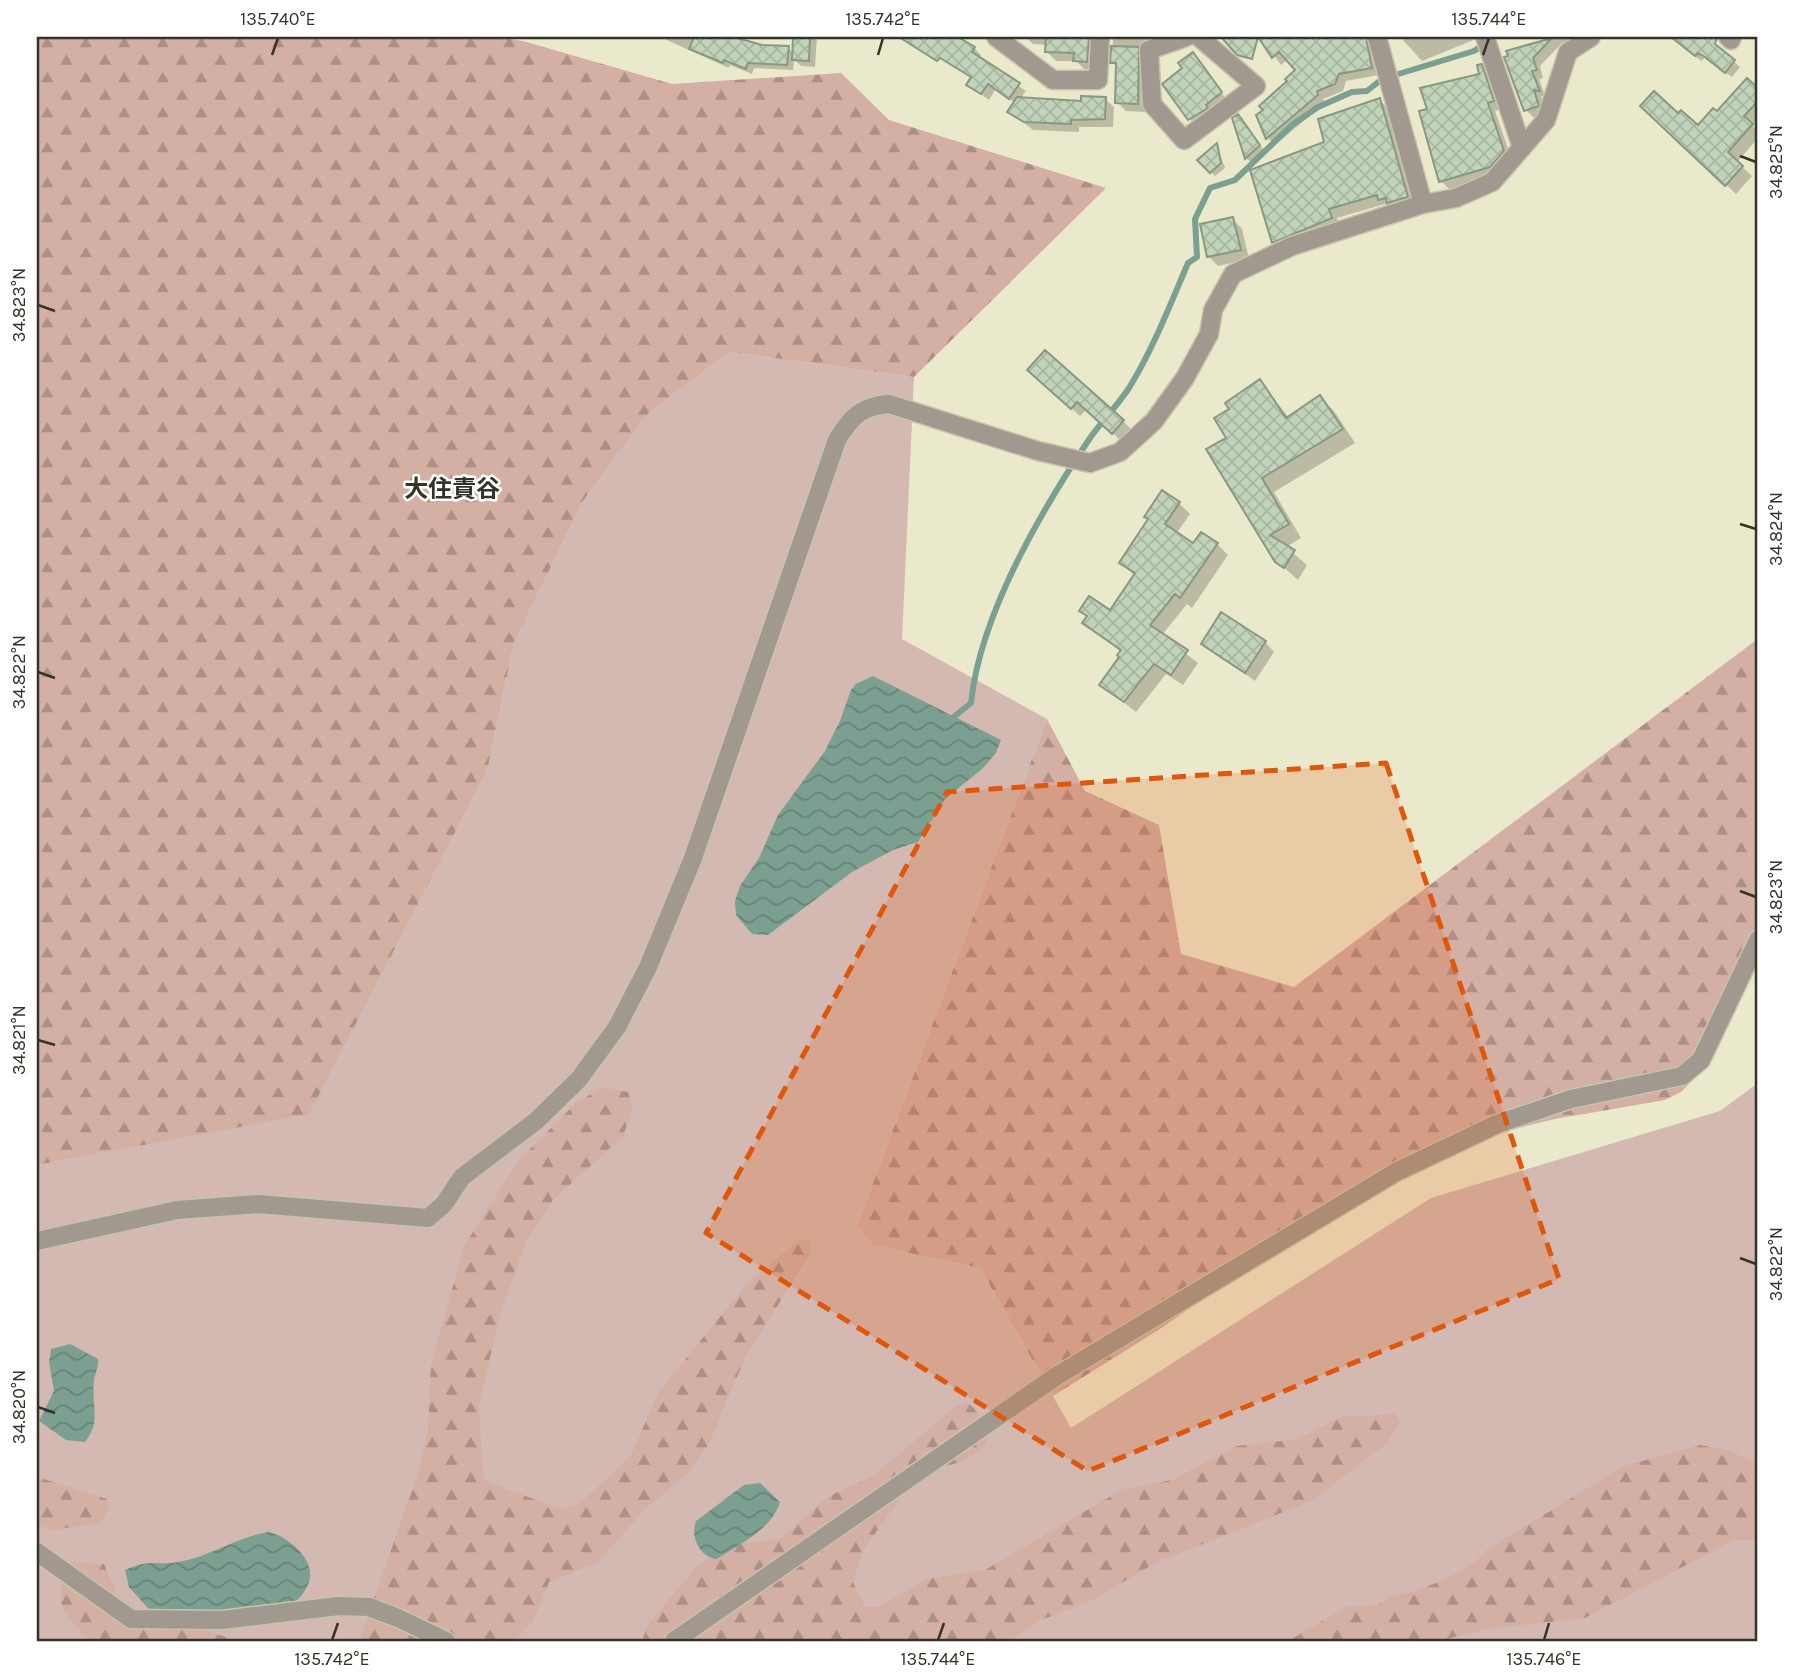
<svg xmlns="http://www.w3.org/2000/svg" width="1795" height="1678" font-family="Karla,'Noto Sans JP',sans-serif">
<defs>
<pattern id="forest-firs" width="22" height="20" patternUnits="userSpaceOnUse" patternTransform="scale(1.75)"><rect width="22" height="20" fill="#d4afa4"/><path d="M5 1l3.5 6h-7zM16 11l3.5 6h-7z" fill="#ad8f86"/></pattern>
<pattern id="water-waves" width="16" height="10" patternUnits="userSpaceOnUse" patternTransform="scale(1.75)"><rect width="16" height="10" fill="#7ba091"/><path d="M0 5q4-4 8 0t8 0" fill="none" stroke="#668376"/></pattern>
<pattern id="building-cross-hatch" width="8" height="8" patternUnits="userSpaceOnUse" patternTransform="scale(1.75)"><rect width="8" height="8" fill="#c2d3bb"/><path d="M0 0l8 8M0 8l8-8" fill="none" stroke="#a7b6a1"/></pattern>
</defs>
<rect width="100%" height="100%" fill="#ebe9cc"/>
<path fill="#d3b9b1" d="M729,352L914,377L902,639L1047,719L857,1226L872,1245L980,1268L1071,1428L1431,1198L1720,1111L1758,1083V1641H37V1165L309,1113L487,771L514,643L583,501L648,414Z"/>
<path fill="url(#forest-firs)" d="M37,37H497L523,41L672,84L841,73L889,120L1106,188L914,377L729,352L648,414L583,501L514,643L487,771L309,1114L37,1165Z
M1755,641H1758V933L1741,966L1703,1070L1681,1092L1665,1100L1555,1119L1494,1134L1318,1217L1163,1327L1053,1396L980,1268L872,1245L857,1226L1047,719L1085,791L1159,825L1181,954L1294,987Z
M602,1087L628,1092L633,1108L623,1136L553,1200L526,1242L500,1314L479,1406L483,1477L490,1483L561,1509L579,1504L630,1457L660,1390L748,1283L796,1242L804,1238L811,1244L810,1254L745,1358L709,1444L688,1473L646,1508L598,1562L549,1582L533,1622L513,1641H359L419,1471L428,1430L431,1366L464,1246L519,1160L575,1104Z
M968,1403C982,1415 989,1427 986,1445L964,1461L926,1472L907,1489L864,1549L853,1582L865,1607H878L927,1579L985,1570L1123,1489L1172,1480L1237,1446L1297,1439L1341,1417L1396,1414L1400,1423L1386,1444L1311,1501L1155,1563L1091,1601L1041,1620L1010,1641H646L643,1638L648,1624L698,1565L741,1544L780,1539L829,1496L873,1476L956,1406Z
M1700,1445L1728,1450L1758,1464V1540H1734L1585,1618L1486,1629L1439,1641H1288L1346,1607L1379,1605L1389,1596C1417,1594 1471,1571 1488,1549L1624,1466Z
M37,1477L107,1499L109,1508L101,1523L53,1530L37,1525Z
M69,1562L104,1564L117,1595L137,1610L239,1641H89C60,1608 53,1606 69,1562Z"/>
<path fill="url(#water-waves)" d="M873,676L1001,740L996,753L982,769L945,799L918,842L893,850L852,872L768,935L752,934L736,915L735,901L740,886L759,858L778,815L825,751L840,721L851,690L856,684Z
M70,1344L98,1359C99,1368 94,1374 94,1382C91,1405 102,1421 85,1442L66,1440L39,1421L54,1391L49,1362L51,1349Z
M760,1483L780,1502C772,1528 745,1541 723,1555L716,1559C699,1556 690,1536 696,1521L744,1485Z
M268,1532C279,1534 284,1538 293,1545C321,1569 312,1590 286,1610L155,1616L129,1587L125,1570C150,1558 156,1566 179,1562C210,1556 237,1537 268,1532Z"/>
<path fill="#0003" d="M660,37H731L746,43L788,48L794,54V37H817L815,67L801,66L794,59L793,70L754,68L752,74L730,65L729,68Z
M1025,37H1105L1096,70L1084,69L1076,61H1056L1047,52V45L1033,44Z
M1113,37H1178L1149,39L1146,112L1126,111L1117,102L1118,68L1112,62Z
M1260,37H1365L1372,45L1379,75L1346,81L1343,91L1323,99L1325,103L1275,145L1268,138L1258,116L1297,70L1288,59L1281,65Z
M1405,37H1476V39L1422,61L1403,40Z
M1547,37H1578L1568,47L1563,42L1540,66L1543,78L1539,79L1546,98L1541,96L1545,114L1534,118L1526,110L1508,52L1550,40Z
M1671,37H1706L1740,67L1732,77L1704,58L1702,61L1688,52Z
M974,48L981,55L979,58L1026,91L1020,99L1083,103L1105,99L1114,107L1113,127H1079V132L1033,130L1010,112L1015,103L995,90L989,100L968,84L972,79L942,57Z
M1198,60L1226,99L1195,124L1190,119Z
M1481,66L1490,74L1502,109L1495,111L1512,160L1499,175L1449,189L1441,181L1429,110L1481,75Z
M1747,80L1758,90V120L1753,126L1758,132V138L1737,162L1752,176L1736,194L1652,115L1679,116L1698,128L1717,114Z
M1379,100L1389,109L1417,205L1389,208L1385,204L1337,218L1340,227L1282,251L1273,242L1326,144Z
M1244,123L1266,153L1253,164L1246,158Z
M1217,146L1225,168L1215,176L1200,161Z
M1233,219L1242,229L1249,259L1218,266L1208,256Z
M1038,378L1123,421L1131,429L1121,441L1087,409L1080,416Z
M1260,381L1289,418L1320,397L1334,411L1355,443L1274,492L1301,538L1286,547L1307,565L1298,580L1277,561L1228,439L1232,410Z
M1179,503L1190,514L1176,534L1193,546L1217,544L1228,555L1192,608L1187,604L1162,635L1198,663L1183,685L1166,674L1136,712L1102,685L1121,657V652L1084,623L1088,617L1081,611L1111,613L1135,576L1121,563Z
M1265,642L1274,652L1255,681L1203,644Z"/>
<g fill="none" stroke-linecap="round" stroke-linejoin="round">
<path stroke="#7ba091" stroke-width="6" d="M950,720L971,703C980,615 1041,511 1090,438C1102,421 1117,406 1129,388C1153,349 1170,305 1188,263L1197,257L1195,219L1210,188L1235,180L1292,125L1318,107L1352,92L1367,91L1382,79L1474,51L1495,37"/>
</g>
<path fill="url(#building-cross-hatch)" stroke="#889881" stroke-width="2" d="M694,37H734L762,45L789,46L787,65L748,63L746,69L724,60L723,63L689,49Z
M793,37H810L809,61L792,60Z
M899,37H958L975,47L972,52L1020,83L1009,99L988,84L981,94L966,85L971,77L940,58L937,61Z
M1046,37H1089L1087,62L1073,61L1074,53L1045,52Z
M1221,37H1366L1372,68L1339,74L1335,84L1317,91L1318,95L1266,139L1256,115L1263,110L1259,106L1287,81L1285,79L1295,70L1279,52L1272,58L1258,37L1252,59L1237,55Z
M1671,37H1717L1715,44L1735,60L1725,73L1705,57L1698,53L1695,56Z
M1552,38L1533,58L1537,70L1532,71L1540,91L1534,90L1539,106L1524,111L1504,57L1508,56L1506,51Z
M1111,46L1139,47L1138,104L1115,103L1116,63H1110Z
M1193,52L1222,92L1206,105L1208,108L1188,120L1162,84L1182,68L1178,63Z
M1482,64L1494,101L1488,103L1504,151L1490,167L1439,182L1419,111L1427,109L1420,88L1479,74L1477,65Z
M1747,78L1758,88V101L1744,116L1753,124L1728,152L1743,166L1725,186L1640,106L1654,91L1678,113L1681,110L1698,125L1713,108L1717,111Z
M1081,96L1106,97L1105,119L1071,120V124L1024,122L1007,112L1017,97L1081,101Z
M1380,98L1408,197L1387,203L1386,198L1378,200L1377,195L1329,209L1332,218L1272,243L1250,170L1324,142L1318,119Z
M1238,114L1260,145L1245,159L1232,118Z
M1217,143L1221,163L1210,173L1197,160Z
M1233,217L1241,250L1207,257L1200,224Z
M1045,350L1124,420L1112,434L1077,402L1071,409L1027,370Z
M1260,379L1286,418L1320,395L1343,429L1262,478L1289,524L1270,535L1295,550L1284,568L1275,562L1206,449L1226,438L1214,418L1229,409L1225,403Z
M1162,490L1180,502L1165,524L1193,543L1201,532L1218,543L1180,598L1175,594L1150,625L1188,650L1171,675L1154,664L1124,702L1099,685L1119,657L1117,655L1121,650L1082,623L1087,616L1079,611L1089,596L1110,610L1135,573L1119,563L1148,519L1144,517Z
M1221,612L1266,641L1245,673L1201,644Z"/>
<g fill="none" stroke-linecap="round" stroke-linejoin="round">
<defs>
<path id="minor" d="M996,37L1053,80H1098L1100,37
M1186,37L1149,50L1152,104L1184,140L1256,86L1199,37
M1377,37L1423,204
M1485,37L1522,148
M1728,37L1731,40L1732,37
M37,1241L177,1210L258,1204L428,1218L444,1204L462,1177L536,1121L579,1079L617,1027L648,967L693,858L837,440C851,417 861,406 889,404L1038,451L1090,463L1120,452L1154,421L1185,378L1209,334L1213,310L1233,274L1292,246L1423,204L1456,198L1492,182L1546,120L1568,52L1591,37
M37,1552L131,1619L222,1620L339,1606L369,1607L398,1618L446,1641
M674,1641L1055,1377L1396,1172L1497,1124L1571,1099L1682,1076L1701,1060L1758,940"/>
</defs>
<use href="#minor" stroke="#c6c5ab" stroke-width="21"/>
<use href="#minor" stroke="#a1998f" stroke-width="18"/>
</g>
<path fill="#df570d" fill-opacity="0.2" stroke="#df570d" stroke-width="5" stroke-dasharray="14 9" stroke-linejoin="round" d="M1386,763L1559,1279L1088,1471L706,1233L947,792Z"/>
<path fill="none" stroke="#343328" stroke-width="2.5" d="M272,55L278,38M878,55L883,38M1483,55L1489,38M1740,156L1756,162M38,305L55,311M1740,524L1756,529M38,672L55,678M1740,891L1756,897M38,1040L55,1045M1740,1258L1756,1264M38,1407L55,1413M332,1640L338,1623M938,1640L944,1623M1544,1640L1549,1623"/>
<g text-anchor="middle" stroke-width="5" stroke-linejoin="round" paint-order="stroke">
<g font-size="24" font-weight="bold" fill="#343328" stroke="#fff">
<text x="452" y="497">大住責谷</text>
</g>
</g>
<rect width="1795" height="1678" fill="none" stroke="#ffffff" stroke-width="77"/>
<rect x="38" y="38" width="1718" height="1602" fill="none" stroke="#343328" stroke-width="2.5"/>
<g font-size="18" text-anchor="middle" fill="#343328">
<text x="278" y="25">135.740°E</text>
<text x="883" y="25">135.742°E</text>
<text x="1489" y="25">135.744°E</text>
<text transform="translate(1776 162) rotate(-90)" y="6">34.825°N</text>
<text transform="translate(19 305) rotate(-90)" y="6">34.823°N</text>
<text transform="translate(1776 529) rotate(-90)" y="6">34.824°N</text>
<text transform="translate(19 672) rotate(-90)" y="6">34.822°N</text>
<text transform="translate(1776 897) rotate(-90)" y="6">34.823°N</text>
<text transform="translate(19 1040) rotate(-90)" y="6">34.821°N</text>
<text transform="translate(1776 1264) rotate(-90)" y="6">34.822°N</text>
<text transform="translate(19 1407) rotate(-90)" y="6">34.820°N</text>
<text x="332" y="1665">135.742°E</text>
<text x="938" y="1665">135.744°E</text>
<text x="1544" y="1665">135.746°E</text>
</g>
</svg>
